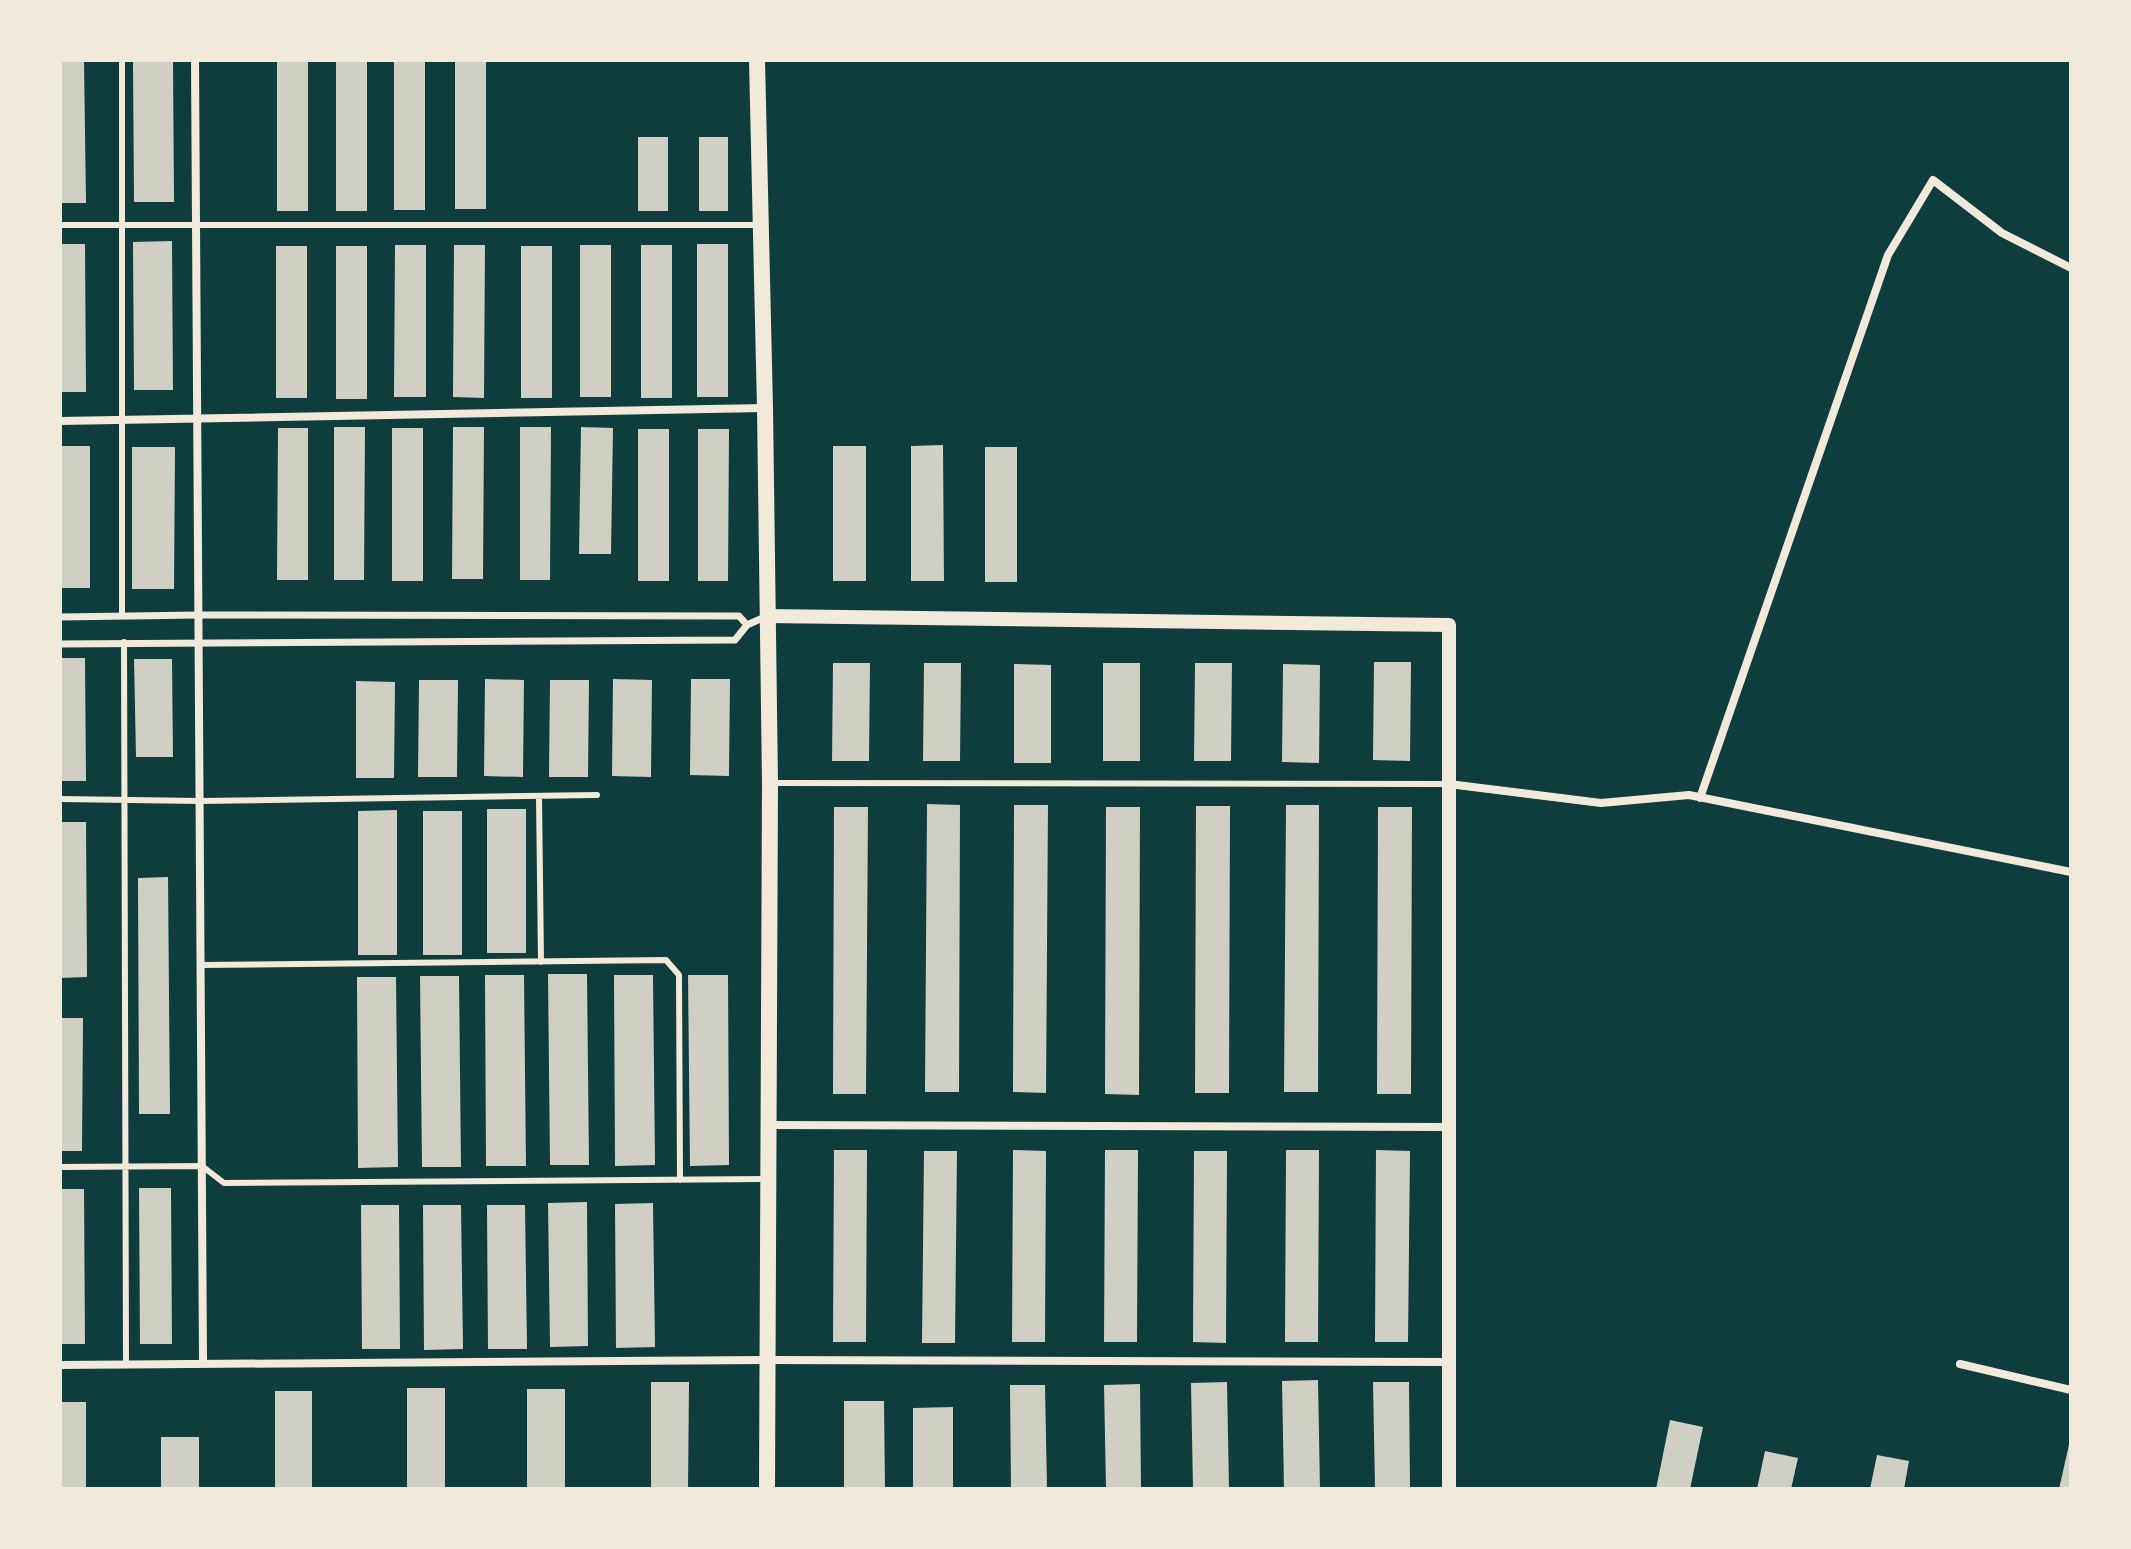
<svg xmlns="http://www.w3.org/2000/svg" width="2131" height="1549" font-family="'Roboto Condensed',sans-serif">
<rect width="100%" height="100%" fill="#0f3d3e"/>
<path fill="#cfcfc3" d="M60,60H84L86,203H60Z
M133,60H173L174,202H134Z
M277,60H308V211H277Z
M336,60H367V211H336Z
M394,60H425V210H394Z
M455,60H486V209H455Z
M638,137H668V211H638Z
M699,137H728V211H699Z
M172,241L173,390H134L133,242Z
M60,244H85L86,392H60Z
M697,244H728V397H697Z
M395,245H426V397H394Z
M454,245H485L484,398L453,397Z
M580,245H611V397H580Z
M641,245H672V398H641Z
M276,246H307V398H276Z
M336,246H367V399H336Z
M521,246H552V398H521Z
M334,427H365L364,580H334Z
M453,427H484L483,579H452Z
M520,427H551L550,580H520Z
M581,427L613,428L611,554H579Z
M278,428H308V580H277Z
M392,428H423V581H392Z
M638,429H669V581H638Z
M698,429H729L728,581H698Z
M943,445L944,581H911V446Z
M60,446H90V588H60Z
M833,446H866V581H833Z
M132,447H175L174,589H132Z
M985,447H1017V582H985Z
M60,658H85L86,781H60Z
M134,659H172L173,757H136Z
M1374,662H1411L1410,761L1373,760Z
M833,663H870L869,761H832Z
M924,663H961L960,761H923Z
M1103,663H1140V761H1103Z
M1195,663H1232L1231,761H1194Z
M1014,664L1051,665V763H1014Z
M1283,664L1320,665L1319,763L1282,762Z
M485,679L524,680L523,777L484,776Z
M613,679L652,680L651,777L612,776Z
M691,679H730L729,776L690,775Z
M419,680H458L457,777H418Z
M550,680H589L588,777H549Z
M356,681L395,682L394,778H356Z
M927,804L960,805L959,1092H925Z
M1014,805H1048L1046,1093L1013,1092Z
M1286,805H1319L1318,1092H1284Z
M1196,806H1230L1229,1093H1195Z
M834,807H868L866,1094H833Z
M1106,807H1140L1139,1095L1105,1094Z
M1378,807H1412L1411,1094H1377Z
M487,809H526V953H487Z
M397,810V955H358V811Z
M423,811H462V955H423Z
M60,822H86L87,977L60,978Z
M168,877L170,1114H139L138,878Z
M548,974H587L589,1165H550Z
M485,975H524L526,1166H486Z
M614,975H653L655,1165L615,1166Z
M688,975H728L729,1165L690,1166Z
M420,976H459L461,1167H422Z
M357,977H396L398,1167L358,1168Z
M60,1018H83L82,1151H60Z
M834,1150H867L866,1342H833Z
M1013,1150L1046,1151L1045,1342H1012Z
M1105,1150H1138L1137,1342H1104Z
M1286,1150H1319L1318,1342H1285Z
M1376,1150L1410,1151L1408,1342H1375Z
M924,1151H957L955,1343H922Z
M1194,1151H1227L1226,1343L1193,1342Z
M139,1188H171L172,1344H140Z
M60,1189H84L85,1344H60Z
M587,1202L588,1346L550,1347L548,1203Z
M653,1203L655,1347L616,1348L615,1204Z
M361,1205H399L400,1349H362Z
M423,1205H461L463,1349L424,1350Z
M487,1205H525L527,1349H488Z
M1318,1380L1320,1489H1284L1282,1381Z
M651,1382H689L688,1489H651Z
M1227,1382L1229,1489H1193L1191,1383Z
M1373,1382H1409L1410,1489H1375Z
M1140,1384L1141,1489H1106L1104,1385Z
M1010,1385H1045L1047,1489H1011Z
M407,1388H445V1489H407Z
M527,1389H565V1489H527Z
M275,1391H312V1489H275Z
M844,1401H884L885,1489H844Z
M60,1402H86V1489H60Z
M953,1407V1489H913V1408Z
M1670,1420L1703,1427L1690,1489H1656Z
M161,1437H199V1489H161Z
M2070,1440L2071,1489H2059Z
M1765,1451L1798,1458L1791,1489H1757Z
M1877,1455L1909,1461L1904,1489H1870Z"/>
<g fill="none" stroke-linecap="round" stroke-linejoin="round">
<path stroke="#f1e9da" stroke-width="6" d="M60,225H760
M122,616V60
M124,642L126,1364
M770,783L1446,784
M539,796L541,962
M60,799L200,801L597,795
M201,965L666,960L679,975L680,1180
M60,1167L202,1166L224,1183L766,1179"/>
<path stroke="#f1e9da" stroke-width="7" d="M60,617L198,615L739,616L747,625L767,616
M60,644L735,640L747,625"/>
<path stroke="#f1e9da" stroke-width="8" d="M195,60L203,1362
M60,421L765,408
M1449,784L1601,803L1689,795L2071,872
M1700,798L1888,255L1933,180L2002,233L2071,268
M769,1125L1449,1127
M1960,1364L2071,1390
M60,1365L767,1360L1448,1362"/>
<path stroke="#f1e9da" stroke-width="14" d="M767,616L1449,625V1489"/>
<path stroke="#f1e9da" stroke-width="16" d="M757,60L765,408L770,783L767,1489"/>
</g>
<rect width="2131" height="1549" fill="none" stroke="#f1e9da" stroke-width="124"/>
</svg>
